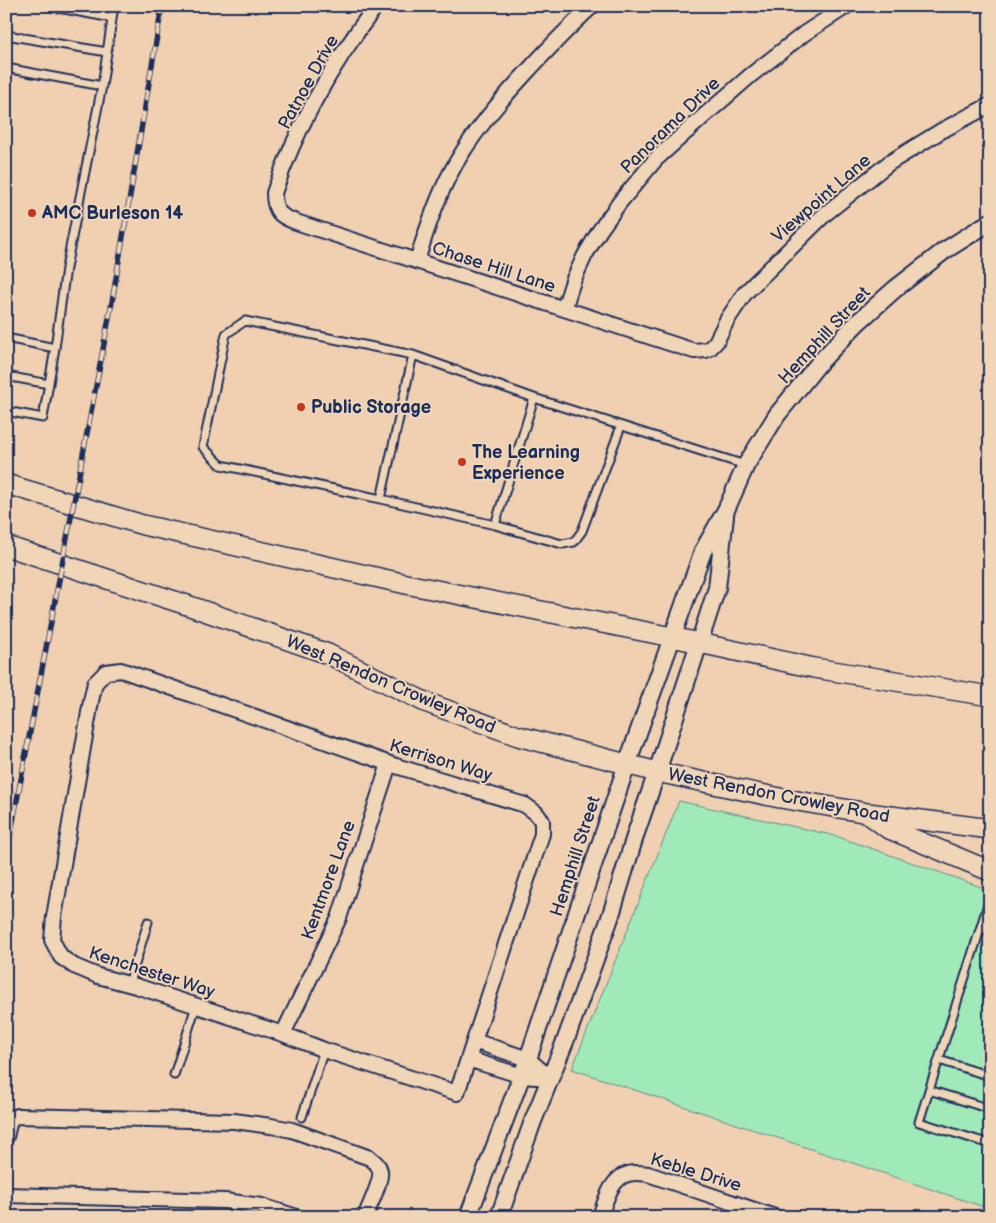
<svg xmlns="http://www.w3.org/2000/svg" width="996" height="1223" font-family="'Balsamiq Sans',sans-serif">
<rect width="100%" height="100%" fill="#f1d0b2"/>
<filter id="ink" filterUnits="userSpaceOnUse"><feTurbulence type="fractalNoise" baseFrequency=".02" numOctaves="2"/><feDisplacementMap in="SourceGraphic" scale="10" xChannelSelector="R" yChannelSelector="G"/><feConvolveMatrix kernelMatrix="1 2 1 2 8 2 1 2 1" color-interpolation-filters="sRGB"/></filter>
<g filter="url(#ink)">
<path fill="#a0e9b9" stroke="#5e8c8c" d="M679,801L836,836L990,890V1209L572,1069Z"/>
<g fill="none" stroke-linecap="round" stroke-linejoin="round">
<defs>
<path id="service" d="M48,6L112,18
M6,35L107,52
M6,68L102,86L114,6
M6,338L55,348L43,418L6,411
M55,348L66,268L102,86
M413,355L381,499L221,465L203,447L226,334L245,321L413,355L534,398L745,465
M6,376L49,384
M381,499L495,525L534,398
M495,525L562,544L574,542L582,531L621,426
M990,898L919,1122L990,1144
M981,928L990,931
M129,984L148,922
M939,1060L990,1076
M174,1075L196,1006
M929,1090L990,1109
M302,1117L324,1050"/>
<path id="minor" d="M376,6C333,63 297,125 274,193C274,213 281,217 299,223L694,351L706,350L710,348L716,342L727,320L745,293L825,214L889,163L941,131L990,105
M417,261C426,231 436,200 451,172C470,136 497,104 525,74C546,51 568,28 592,6
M564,309L573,281L585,255L600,230L620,202L656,159L705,115L751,75L805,33L847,6
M121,670L396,766L525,805L536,813L542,821V834L457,1093L324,1050L283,1034L136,986L98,976L74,966L61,957L52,940L54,917L91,701L95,683L106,672Z
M283,1034L339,918L389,764
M474,1041L528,1059L550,1078
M468,1059L522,1076L550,1078
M6,1137L9,1124L11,1118L18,1116L234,1121L271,1126L292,1130L370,1158C375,1162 379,1165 380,1171C382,1180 369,1207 365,1217
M6,1195L225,1201L262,1206L297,1217
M600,1217C605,1202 611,1178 628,1174C635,1172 642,1173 648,1174L775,1217"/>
<path id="tertiary" d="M468,1217L528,1059L627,764L703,551L726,510L746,465L777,415L819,363L857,323L895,289L944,251L990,222
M499,1217L533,1121L566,1039L610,918L636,833L657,772L717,588L725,516"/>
<path id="secondary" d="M6,484L143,525L406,584L672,637L814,668L990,696
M6,546L187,605L328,654L425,702L518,736L657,772L780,798L868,813L990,829
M871,816L887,828L990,871"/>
</defs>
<use href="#service" stroke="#1b2f5e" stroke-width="11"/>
<use href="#minor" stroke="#1b2f5e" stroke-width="18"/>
<use href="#tertiary" stroke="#1b2f5e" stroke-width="20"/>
<use href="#secondary" stroke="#1b2f5e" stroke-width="22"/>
<use href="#service" stroke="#f1d5b7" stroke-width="7"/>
<use href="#minor" stroke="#f1d5b7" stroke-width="14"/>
<use href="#tertiary" stroke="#f1d5b7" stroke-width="16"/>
<use href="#secondary" stroke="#f1d5b7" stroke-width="19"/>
<defs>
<path id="rail" d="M6,858L112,302L162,6"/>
</defs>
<use href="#rail" stroke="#1b2f5e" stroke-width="5.5"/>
<use href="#rail" stroke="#f1d5b7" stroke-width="4" stroke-dasharray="11" stroke-linecap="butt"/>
</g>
</g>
<g fill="#c8321e" stroke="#f1d5b7" stroke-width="2">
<circle cx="32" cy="213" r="5"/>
<circle cx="301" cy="407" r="5"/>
<circle cx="462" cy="462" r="5"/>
</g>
<g text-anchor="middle" stroke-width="4" stroke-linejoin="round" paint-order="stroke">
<g font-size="18" fill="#1b2f5e" stroke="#f1d5b7">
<text transform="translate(308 82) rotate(-61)" y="6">Patnoe Drive</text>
<text transform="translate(670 125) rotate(-44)" y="6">Panorama Drive</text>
<text transform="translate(821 198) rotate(-41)" y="6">Viewpoint Lane</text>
<text transform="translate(494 267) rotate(18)" y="6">Chase Hill Lane</text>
<text transform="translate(824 335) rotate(-47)" y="6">Hemphill Street</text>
<text transform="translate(391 684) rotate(23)" y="6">West Rendon Crowley Road</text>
<text transform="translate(441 760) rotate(17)" y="6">Kerrison Way</text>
<text transform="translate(779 795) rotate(11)" y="6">West Rendon Crowley Road</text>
<text transform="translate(575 856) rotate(-72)" y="6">Hemphill Street</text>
<text transform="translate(328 880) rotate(-70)" y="6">Kentmore Lane</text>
<text transform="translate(152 972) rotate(18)" y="6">Kenchester Way</text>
<text transform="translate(696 1172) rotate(17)" y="6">Keble Drive</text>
</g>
<g font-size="18" font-weight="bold" fill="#1b2f5e" stroke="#f1d5b7" text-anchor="start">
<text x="42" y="219">AMC Burleson 14</text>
<text x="311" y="413">Public Storage</text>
<text x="472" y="458">The Learning<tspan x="472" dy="21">Experience</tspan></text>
</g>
</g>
<rect width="996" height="1223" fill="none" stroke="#f1d5b7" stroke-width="25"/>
<rect x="12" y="12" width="971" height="1198" fill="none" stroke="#1b2f5e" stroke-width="2" filter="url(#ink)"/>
</svg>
